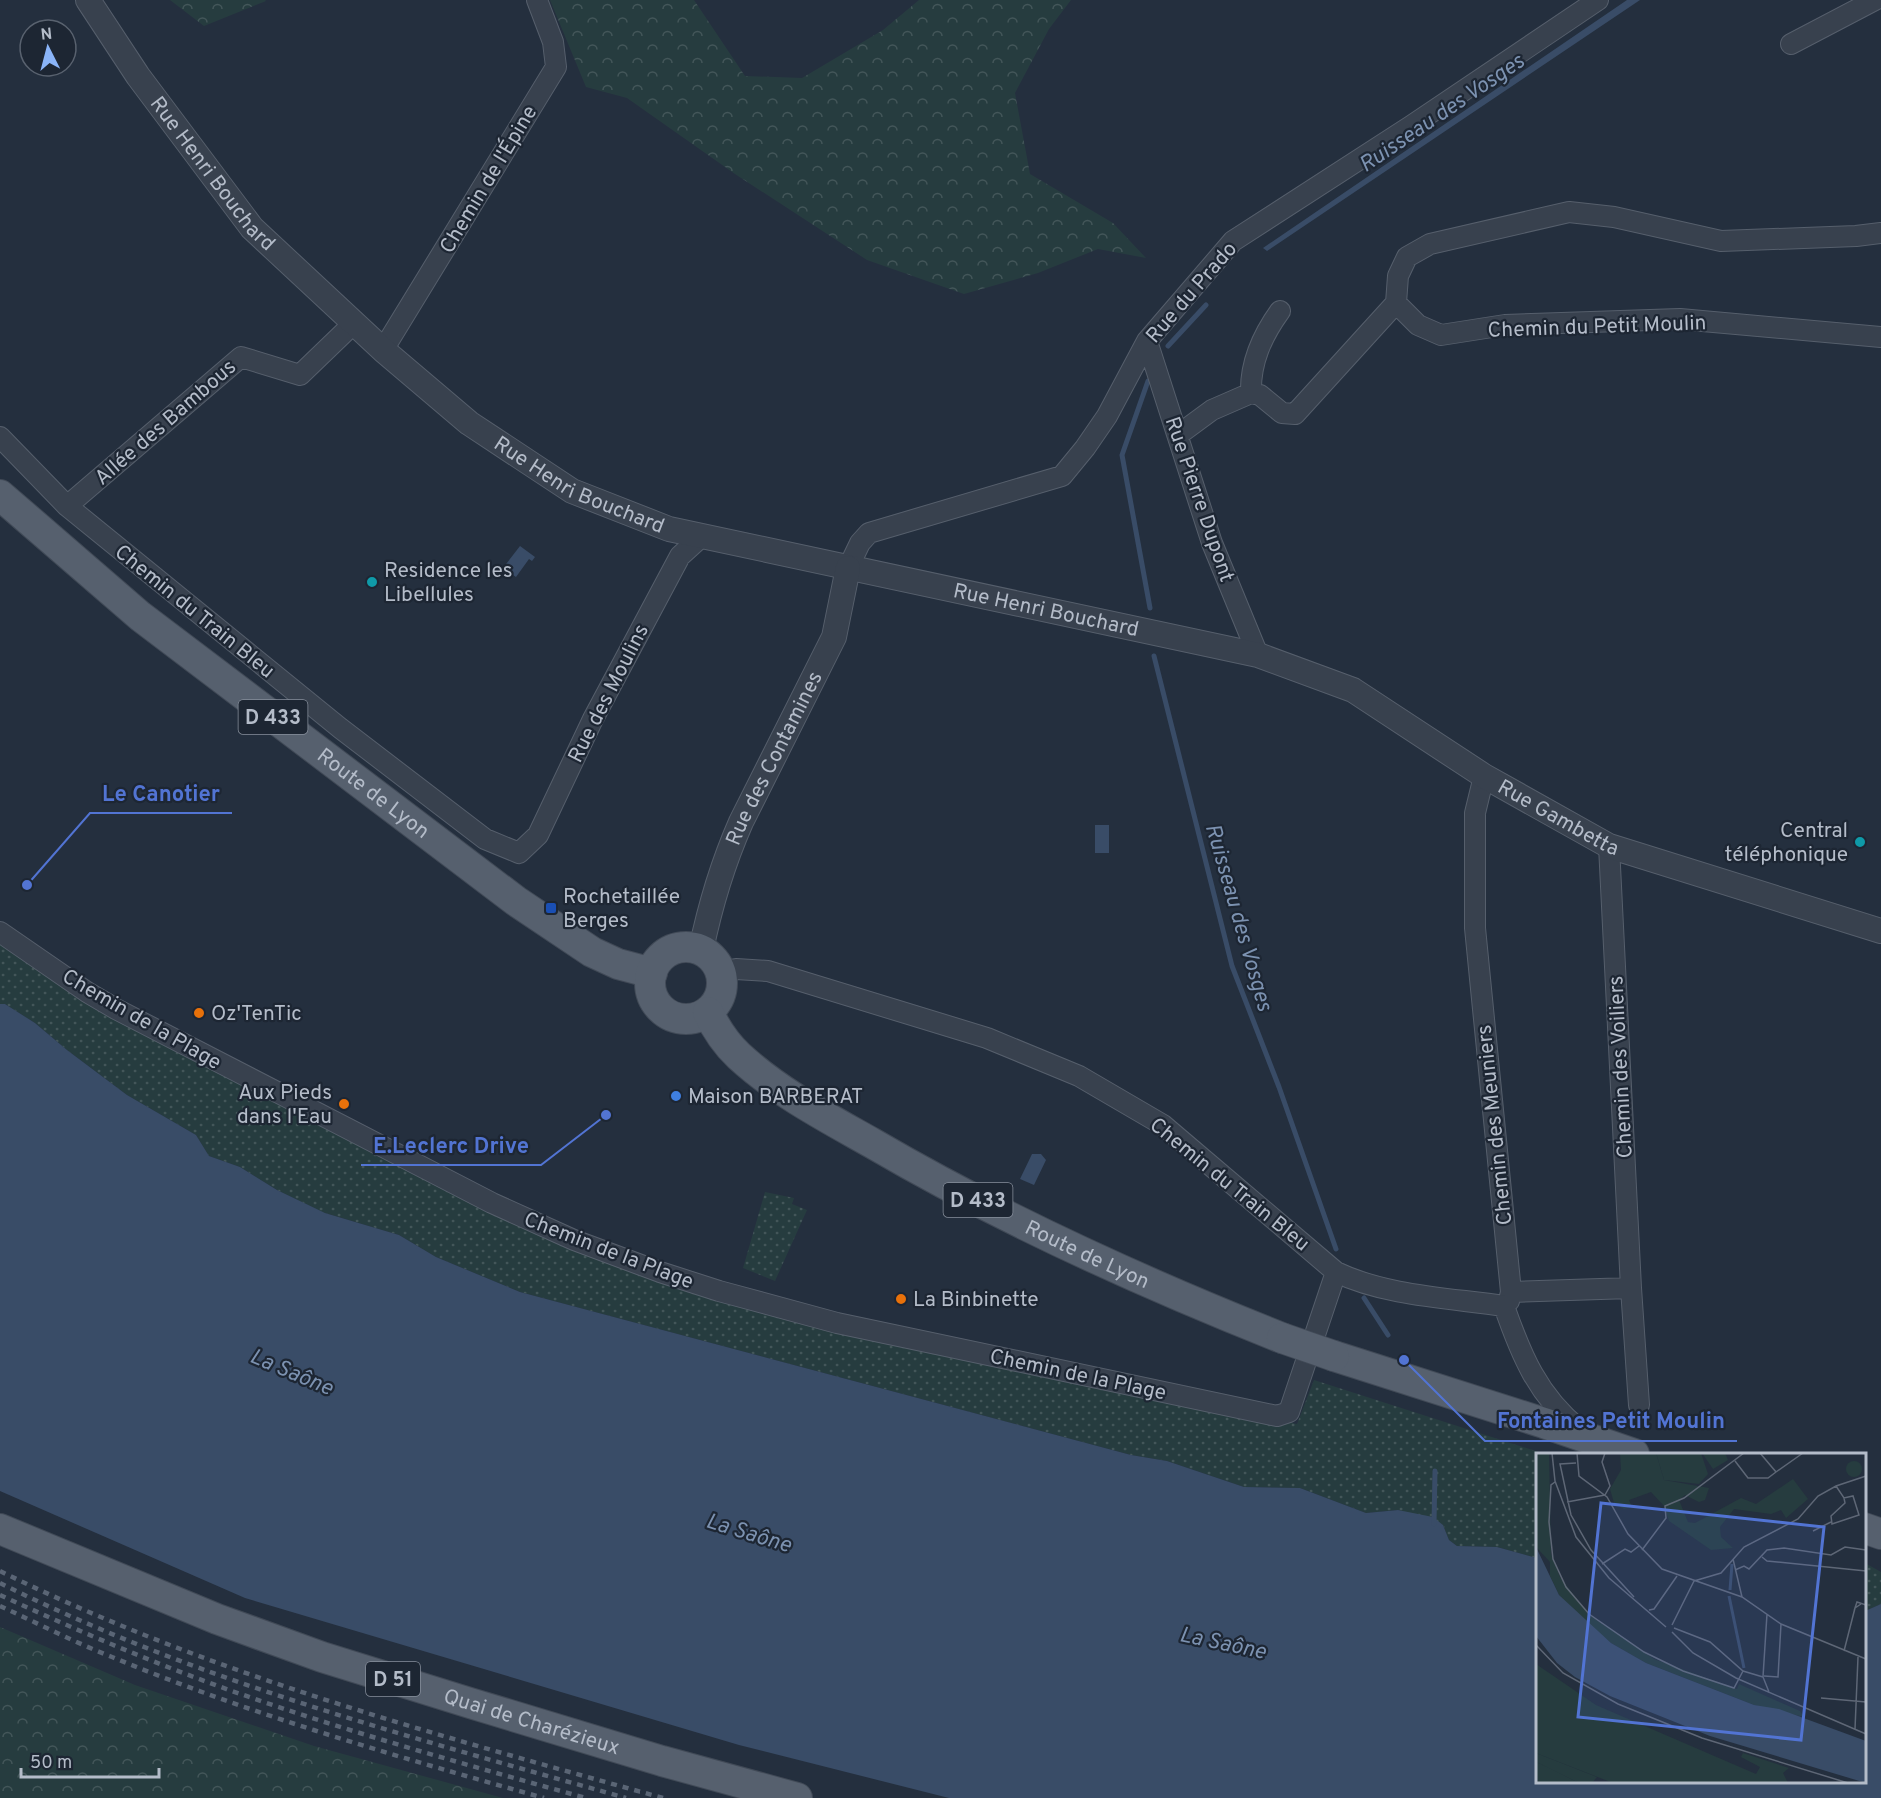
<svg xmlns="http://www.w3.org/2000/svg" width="1881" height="1798" font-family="Overpass,sans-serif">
<defs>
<pattern id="forest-crowns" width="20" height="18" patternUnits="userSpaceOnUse" patternTransform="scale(1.5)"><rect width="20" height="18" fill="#263c3f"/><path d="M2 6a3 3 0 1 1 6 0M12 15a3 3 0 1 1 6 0" fill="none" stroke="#435659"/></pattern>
<pattern id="park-dots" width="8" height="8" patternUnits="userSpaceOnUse" patternTransform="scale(1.5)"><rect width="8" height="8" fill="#263c3f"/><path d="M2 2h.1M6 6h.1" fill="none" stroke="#435659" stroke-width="1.8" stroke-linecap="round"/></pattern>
</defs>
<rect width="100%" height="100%" fill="#242f3e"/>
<path fill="url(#forest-crowns)" d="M170,0H265L266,1L204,26Z
M550,0H694L745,76L802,78L883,30L919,0H1071L1049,29L1015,93L1030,174L1113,223L1146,258L1098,249L1038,273L964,294L867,260L735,174L627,98L586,87Z
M0,1627L135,1685L314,1746L503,1798H0Z"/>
<path fill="url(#park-dots)" d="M0,937L279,1102L707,1293L1192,1403L1297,1424L1314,1380L1545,1454H1538L1537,1558L1497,1547L1457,1546L1449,1540L1443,1525L1398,1510L1366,1513L1300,1488L1244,1487L1167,1461L1131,1455L520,1292L436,1257L399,1235L322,1212L277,1190L240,1167L209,1156L196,1135L127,1095L67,1050L35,1023L5,1004H0Z
M765,1192L794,1198L792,1204L807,1210L775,1281L743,1268Z
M1865,1563L1881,1572V1604L1865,1611Z"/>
<path fill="#394c67" d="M1627,0H1640L1267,251L1263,248Z
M520,546L535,557L532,561L529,559L516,577L503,568Z
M1095,825H1109V853H1095Z
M0,1004H5L35,1023L67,1050L127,1095L196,1135L209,1156L240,1167L277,1190L325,1213L399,1235L436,1257L520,1292L1131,1455L1167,1461L1244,1487L1300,1488L1366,1513L1398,1510L1433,1517L1443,1525L1449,1540L1457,1546L1497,1547L1537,1558L1538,1782H1864L1865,1611L1881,1604V1798H949L739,1745L245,1598L0,1491Z
M1032,1154H1041L1046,1160L1034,1185L1020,1179Z"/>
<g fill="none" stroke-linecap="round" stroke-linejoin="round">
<path stroke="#394c67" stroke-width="5" d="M1168,346L1206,305
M1148,381L1122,455L1150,608
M1154,656L1232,966L1279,1087L1336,1249
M1364,1298L1388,1335
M1434,1524L1435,1471"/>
<defs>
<path id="minor" d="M1791,44L1875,0
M1396,303L1398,276L1407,257L1430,244L1569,212L1614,217L1721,241L1856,236L1881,233
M1396,303L1418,325L1441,335L1505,325L1680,319L1881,337
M1147,341L1212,543L1258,655
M383,350L556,67L553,42L537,0
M1251,393C1250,362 1262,336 1280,311
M1178,435L1212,410L1251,393L1260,395L1282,413L1295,414L1396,303
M0,437L67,506L340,728L485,839L519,853L538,835L593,719L680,556L702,536
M67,506L241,357L300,375L354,323
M848,568L860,543L869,533L1062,476L1085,448L1107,416L1147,341L1233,241L1411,126L1598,0
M1484,776L1475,813V928L1511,1292L1509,1301L1506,1304
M0,932L87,992L116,1009L492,1203L574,1240L660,1272L719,1291L837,1323L1277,1416L1289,1412L1336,1272
M721,974L736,969L768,971L987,1038L1079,1076L1163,1125L1336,1272C1386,1296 1450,1298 1504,1306
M1631,1288L1639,1405
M1511,1292L1631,1288L1609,846
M1504,1306C1521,1355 1538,1396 1579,1429"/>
<g id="tertiary">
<path id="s1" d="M88,0L138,76L252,228L383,350L469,423L572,491L669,529L1258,655L1353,690L1484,776L1609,846L1881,931"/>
<path id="s2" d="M701,950C710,906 723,863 741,822L834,637L848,568"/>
</g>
<g id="primary">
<path id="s3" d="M0,495L140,616L516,901L592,952L618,964L652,973"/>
<circle cx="686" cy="983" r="36"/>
<path id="s4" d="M708,1012C716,1029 725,1043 739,1056C778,1092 826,1117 872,1143C1002,1219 1141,1282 1282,1338"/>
<path d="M1334,1356L1544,1423L1634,1454"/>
<path d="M1864,1528L1881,1534"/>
<path id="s5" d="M0,1529L217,1619L322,1657L470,1703L662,1761L797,1798"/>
</g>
</defs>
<use href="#minor" stroke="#565f6c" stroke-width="22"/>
<use href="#tertiary" stroke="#565f6c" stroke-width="26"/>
<use href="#primary" stroke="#414a57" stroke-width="32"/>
<use href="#minor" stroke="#38414e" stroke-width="20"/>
<use href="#tertiary" stroke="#38414e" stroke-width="24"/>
<use href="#primary" stroke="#56606e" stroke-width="30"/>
<path stroke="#5a6575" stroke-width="4.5" stroke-dasharray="6 6" stroke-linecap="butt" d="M0,1571C211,1675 437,1735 663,1798
M0,1583C198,1682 414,1738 626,1798
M0,1595C76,1630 153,1663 232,1691C348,1732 467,1765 586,1798
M0,1606C37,1623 74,1642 112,1657C252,1715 398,1757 544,1798"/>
<defs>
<path id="primary-bridge" d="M1282,1338L1334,1356"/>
</defs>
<use href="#primary-bridge" stroke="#414a57" stroke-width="32" stroke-linecap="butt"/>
<use href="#primary-bridge" stroke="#56606e" stroke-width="30"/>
</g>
<g fill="#0f9aa8" stroke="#1d2633" stroke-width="2">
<circle cx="372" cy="582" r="6"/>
<circle cx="1860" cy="842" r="6"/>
</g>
<rect fill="#1a4fb4" stroke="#1d2633" stroke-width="2" x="545" y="902" width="12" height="12" rx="3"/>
<g fill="#e8710a" stroke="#1d2633" stroke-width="2">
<circle cx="199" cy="1013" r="6"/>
<circle cx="344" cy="1104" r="6"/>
<circle cx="901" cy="1299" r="6"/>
</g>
<circle fill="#3f7fe0" stroke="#1d2633" stroke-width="2" cx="676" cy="1096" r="6"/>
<g text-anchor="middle" stroke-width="4.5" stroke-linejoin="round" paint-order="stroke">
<g fill="#1d2633" stroke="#878f9c" stroke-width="1.5">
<rect x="238.5" y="700" width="69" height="34" rx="4.5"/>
<rect x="943.5" y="1183" width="69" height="34" rx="4.5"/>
<rect x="366" y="1662" width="54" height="34" rx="4.5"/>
</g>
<g font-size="20" font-weight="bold" fill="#b4bcc9">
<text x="273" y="724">D 433</text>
<text x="978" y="1207">D 433</text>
<text x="393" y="1686">D 51</text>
</g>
<g font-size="21" fill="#b4bcc9" stroke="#1d2633">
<text dy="7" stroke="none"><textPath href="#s1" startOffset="214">Rue Henri Bouchard</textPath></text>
<text transform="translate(488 179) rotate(-59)" y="7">Chemin de l'Épine</text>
<text transform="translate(1191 292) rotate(-49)" y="7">Rue du Prado</text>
<text transform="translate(1597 326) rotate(-2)" y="7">Chemin du Petit Moulin</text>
<text transform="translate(165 422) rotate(-41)" y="7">Allée des Bambous</text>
<text dy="7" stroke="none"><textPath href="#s1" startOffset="700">Rue Henri Bouchard</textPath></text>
<text transform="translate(1200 499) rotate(71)" y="7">Rue Pierre Dupont</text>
<text dy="7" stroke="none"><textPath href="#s1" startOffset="1186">Rue Henri Bouchard</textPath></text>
<text transform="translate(195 611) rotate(39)" y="7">Chemin du Train Bleu</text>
<text transform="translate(608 693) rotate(-63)" y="7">Rue des Moulins</text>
<text dy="7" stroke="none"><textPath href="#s2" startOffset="206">Rue des Contamines</textPath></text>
<text dy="7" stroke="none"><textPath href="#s3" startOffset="478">Route de Lyon</textPath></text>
<text dy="7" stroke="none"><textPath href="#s1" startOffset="1746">Rue Gambetta</textPath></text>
<text transform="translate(142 1019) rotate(30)" y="7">Chemin de la Plage</text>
<text transform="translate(1620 1067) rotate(-93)" y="7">Chemin des Voiliers</text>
<text transform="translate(1494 1125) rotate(-96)" y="7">Chemin des Meuniers</text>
<text transform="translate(1230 1184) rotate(39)" y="7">Chemin du Train Bleu</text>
<text transform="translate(609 1250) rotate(21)" y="7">Chemin de la Plage</text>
<text dy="7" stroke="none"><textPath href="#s4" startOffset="456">Route de Lyon</textPath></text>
<text transform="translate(1078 1374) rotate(12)" y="7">Chemin de la Plage</text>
<text dy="7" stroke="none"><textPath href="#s5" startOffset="566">Quai de Charézieux</textPath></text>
</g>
<g font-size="21" fill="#b4bcc9" stroke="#1d2633" text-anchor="start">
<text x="384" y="577">Residence les<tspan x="384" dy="24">Libellules</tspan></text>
<text x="1848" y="837" text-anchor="end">Central<tspan x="1848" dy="24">téléphonique</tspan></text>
<text x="563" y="903">Rochetaillée<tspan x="563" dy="24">Berges</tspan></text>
<text x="211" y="1020">Oz'TenTic</text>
<text x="332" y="1099" text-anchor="end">Aux Pieds<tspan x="332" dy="24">dans l'Eau</tspan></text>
<text x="688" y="1103">Maison BARBERAT</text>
<text x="913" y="1306">La Binbinette</text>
</g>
<g font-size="22" font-style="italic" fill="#7c92b1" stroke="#1d2633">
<text transform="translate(1441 112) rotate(-34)" y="8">Ruisseau des Vosges</text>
<text transform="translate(1240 917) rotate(74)" y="8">Ruisseau des Vosges</text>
<text transform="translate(292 1371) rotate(23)" y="8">La Saône</text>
<text transform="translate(749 1532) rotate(17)" y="8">La Saône</text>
<text transform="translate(1223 1642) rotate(12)" y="8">La Saône</text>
</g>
</g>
<g transform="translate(1536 1453)">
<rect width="330" height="330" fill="#242f3e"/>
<path d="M120,0H165L172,21L163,31L128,27ZM166,0H189L192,7L177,16ZM0,300L61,324L56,330H43L0,309Z" fill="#263c3f"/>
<path d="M84,0H120L128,27L173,35L169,47L163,49L149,42L143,47L152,69L159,70L205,45L220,51L257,26L272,46L250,65L245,57L235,61L198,56L184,74L185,84L197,95L175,97L133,68L128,53L115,39L93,47L96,54L88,56L78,50L74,36L85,17ZM0,211L60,252L220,321L224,314L205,304L207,300L253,315L247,320L252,330H77L0,300ZM0,309L11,314L43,330H2Z" fill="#263c3f"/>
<path d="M0,0H13L15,101L24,124L52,161L118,206L201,236L203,231L264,258L268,264L218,252L110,210L75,190L43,165L23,142L14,123V109L0,94Z" fill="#263c3f"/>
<path d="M310 16a8 8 0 1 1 16 0a8 8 0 1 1-16 0Z" fill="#263c3f"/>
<path d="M0,94L23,142L75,190L110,210L218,252L243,256L330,288V330L174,283L74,243L39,224L21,210L0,183Z" fill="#394c67"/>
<path fill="none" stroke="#394c67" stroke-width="3" d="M194,137L196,111M193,143L208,215"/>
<path fill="none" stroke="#5e6776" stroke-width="1.5" d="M16,0L19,28L40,84L73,125L130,174M41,0L43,23L71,44L92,81L126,116L206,144L245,171L330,206M69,0L66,9L74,33L69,42M199,8L212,25H232L240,19L224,0M40,10L24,11L35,62L55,97L98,144M240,19L267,0M19,29L15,32L13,69L17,106L30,134L53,161L108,199L147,218L198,235L207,218M300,33L308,45L317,43L323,62L296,71L295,63L309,50L308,45M31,49L69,42M277,78L295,69M106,97L130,65L129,53L148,45L208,0M226,104L231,108L330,118M197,106L206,144M66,111L89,96L95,99L103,93M199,117L208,113L213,116L231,97L248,95L295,102L309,94L330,97M158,128L185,120L208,94L262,66L282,43L300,33L330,23M325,151L319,155L321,149L330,152M113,157L118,156L141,123M231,161L227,224L233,239M136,172L158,128M138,175L174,189L207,218L227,224M136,179L157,200L200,225L330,281M0,192L27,220L82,251L166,285L312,330M308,198L319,155M228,223L242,224L245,171M285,245L330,249M319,276L322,204"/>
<path fill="#5274d3" fill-opacity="0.15" stroke="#5274d3" stroke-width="3" d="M65,50L288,74L265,287L42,264Z"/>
<rect width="330" height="330" fill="none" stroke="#b4bcc9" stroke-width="3"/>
</g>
<path fill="none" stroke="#5274d3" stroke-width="2" d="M27 885L90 813H232M606 1115L541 1165H361M1404 1360L1485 1441H1737"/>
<g fill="#5274d3" stroke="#1d2633" stroke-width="2">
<circle cx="27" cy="885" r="6"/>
<circle cx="606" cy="1115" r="6"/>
<circle cx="1404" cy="1360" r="6"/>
</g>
<g font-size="22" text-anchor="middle" font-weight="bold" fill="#5274d3" stroke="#1d2633" stroke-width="4.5" stroke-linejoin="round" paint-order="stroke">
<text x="161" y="801">Le Canotier</text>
<text x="451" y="1153">E.Leclerc Drive</text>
<text x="1611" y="1428">Fontaines Petit Moulin</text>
</g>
<g transform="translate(48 48) rotate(354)"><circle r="28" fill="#1d2633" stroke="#59626f" stroke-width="1.5"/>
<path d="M0-4.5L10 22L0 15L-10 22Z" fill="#8ab4f8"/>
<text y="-9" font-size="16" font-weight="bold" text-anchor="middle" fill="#b4bcc9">N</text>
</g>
<path d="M21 1768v9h138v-9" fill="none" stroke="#b4bcc9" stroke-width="3"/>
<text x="30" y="1768" font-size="18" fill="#b4bcc9" stroke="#1d2633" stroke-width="4.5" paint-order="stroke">50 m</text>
</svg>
